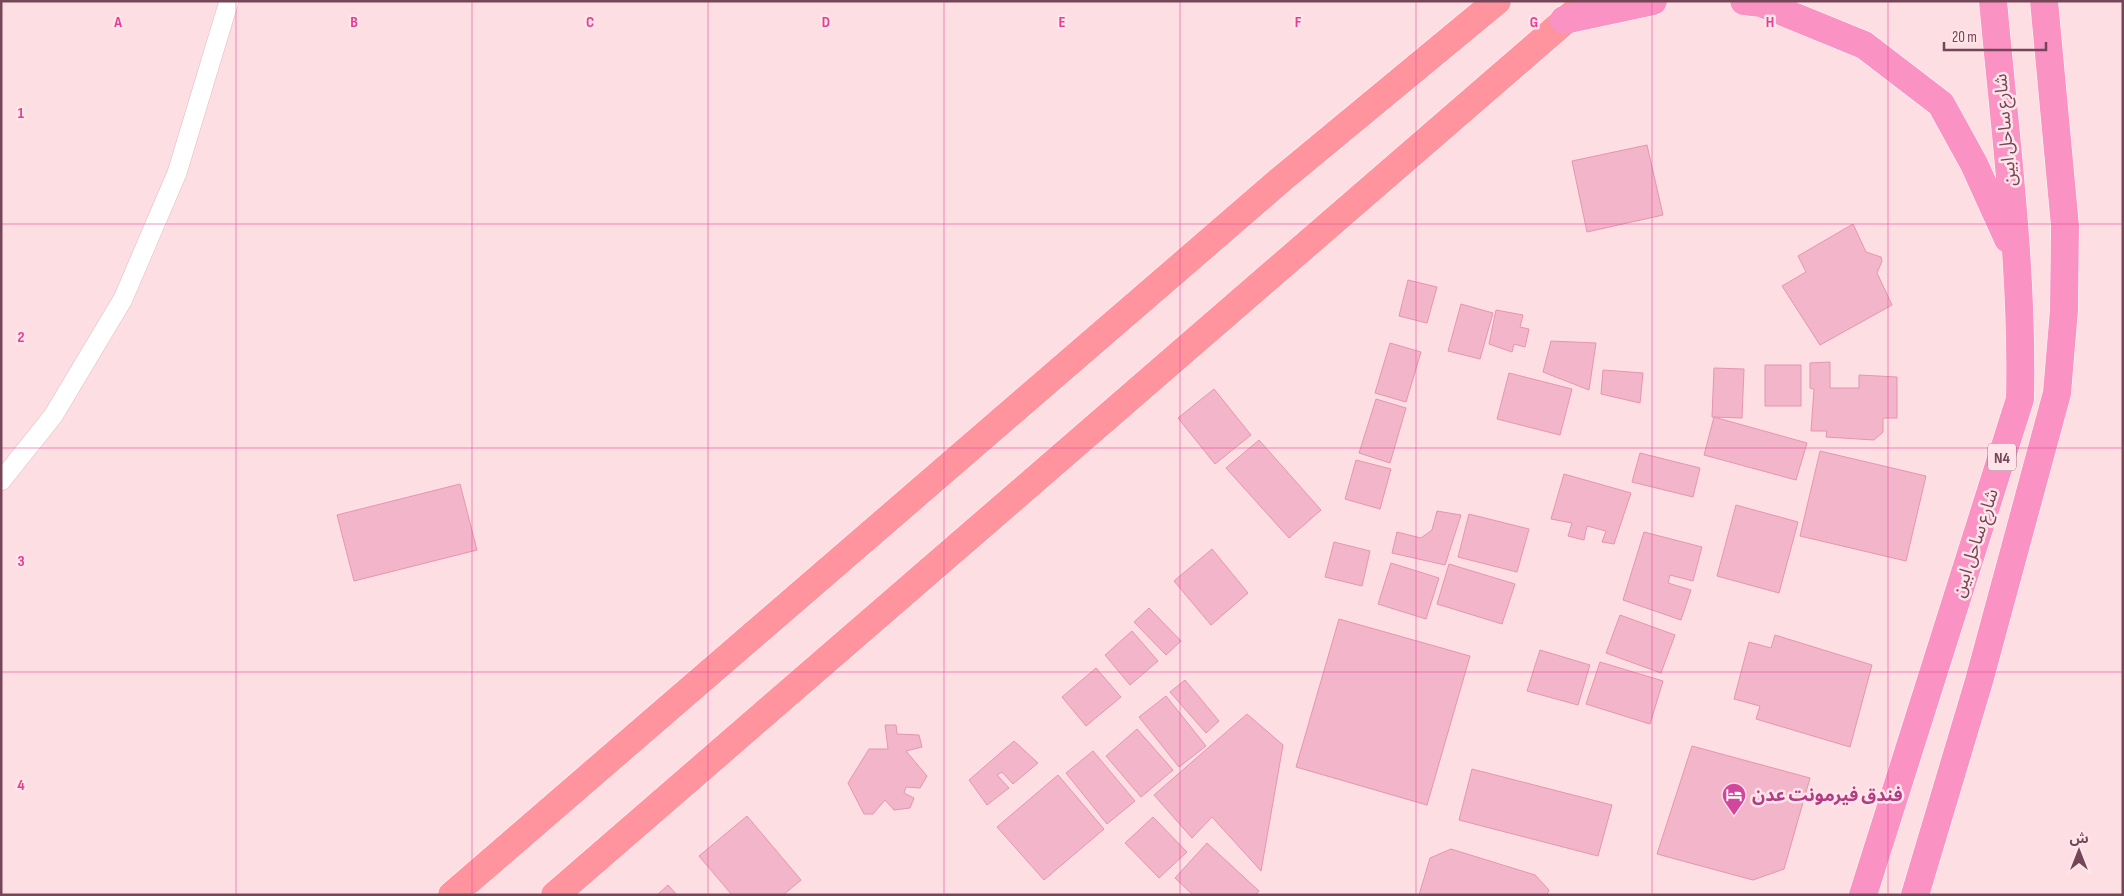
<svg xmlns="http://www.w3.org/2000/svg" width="2124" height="896" font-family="'Sofia Sans Condensed','Noto Sans Arabic',sans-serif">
<rect width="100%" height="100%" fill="#fddee2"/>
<path fill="#f3b5ca" stroke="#e695b2" d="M1647,145L1663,215L1587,232L1572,161Z
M1853,224L1866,252L1881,257L1882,261L1877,273L1892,305L1820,345L1782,286L1806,272L1798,256Z
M1408,280L1437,287L1427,323L1399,316Z
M1461,304L1493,313L1480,359L1448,351Z
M1496,310L1523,315L1520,327L1529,329L1525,347L1514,344L1512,352L1489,344Z
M1551,341L1596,343L1589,390L1543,372Z
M1390,343L1421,352L1406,402L1375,393Z
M1830,362V388H1859V375L1897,377V418H1883V432L1874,440L1826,437L1827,431H1811L1814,389L1810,388V363Z
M1765,365H1801V406H1765Z
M1714,368L1744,369L1742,418L1712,417Z
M1603,370L1643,373L1640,403L1601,394Z
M1509,373L1572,389L1560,435L1497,419Z
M1214,389L1251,435L1215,464L1178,418Z
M1376,399L1406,408L1390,463L1359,453Z
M1714,417L1807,443L1796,480L1704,455Z
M1259,440L1321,510L1289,538L1226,468Z
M1820,451L1926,476L1906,561L1800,536Z
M1640,453L1700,468L1693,497L1632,482Z
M1356,460L1391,469L1380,509L1345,499Z
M1564,474L1631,493L1614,544L1602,542L1606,531L1587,526L1584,540L1568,536L1572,523L1551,519Z
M460,484L477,550L354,581L337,515Z
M1736,505L1798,522L1779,593L1717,576Z
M1437,511L1461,515L1445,565L1392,553L1397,532L1421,538L1432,530Z
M1469,514L1529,529L1517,572L1458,557Z
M1644,532L1702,547L1693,581L1670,575L1668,583L1691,590L1681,620L1623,600Z
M1334,542L1370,551L1362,586L1325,577Z
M1212,549L1248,593L1211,625L1174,581Z
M1391,563L1439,578L1426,619L1378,604Z
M1449,564L1515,584L1502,624L1437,604Z
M1149,608L1181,641L1166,655L1134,622Z
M1620,615L1675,635L1661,673L1606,653Z
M1339,619L1470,656L1427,805L1296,767Z
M1132,631L1158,661L1130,685L1105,655Z
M1775,635L1872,665L1850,747L1756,719L1760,706L1734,699L1749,642L1771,648Z
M1540,650L1590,665L1578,705L1527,691Z
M1600,662L1663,681L1650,724L1586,704Z
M1096,668L1121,697L1086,726L1062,697Z
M1185,680L1219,721L1206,733L1170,692Z
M1166,696L1206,746L1179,767L1139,717Z
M1247,714L1283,745L1261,871L1212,817L1192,838L1154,795Z
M885,725H896L897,734L919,735L922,747L906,751L927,776L920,788L906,787L904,793L914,798L910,808L894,810L885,800L873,814H864L848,783L869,749H888Z
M1137,729L1173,770L1141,797L1106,756Z
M1014,741L1038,763L1013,784L1002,772L997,775L1009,788L987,805L969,780Z
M1692,746L1810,778L1784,869L1753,880L1657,854Z
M1093,751L1135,801L1107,824L1066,773Z
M1472,769L1612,805L1598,856L1459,820Z
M1058,775L1104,829L1044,880L997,827Z
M747,816L801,880L783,895H732L699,856Z
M1153,817L1187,852L1159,878L1125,843Z
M1207,843L1259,891L1255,895H1193L1175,878Z
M1451,849L1535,875L1549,890L1547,895H1419L1430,858Z
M668,885L677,895H657Z"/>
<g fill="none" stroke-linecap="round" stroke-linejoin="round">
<defs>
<path id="lane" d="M1,481L53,416L123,299L177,173L229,1"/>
<path id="primary" d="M452,895L1284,177L1497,1
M555,895L1582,6"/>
<path id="highway" d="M1744,1L1761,3L1864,45L1941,104L1974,164L2008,239
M1564,20L1653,1
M1863,895L2020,399C2023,266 2005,134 1993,1
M1915,895L1979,681L2057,393L2064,310L2065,226L2044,1"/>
</defs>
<use href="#lane" stroke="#e1bbc5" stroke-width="20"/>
<use href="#primary" stroke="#fff" stroke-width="29"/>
<use href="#highway" stroke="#fff" stroke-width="29"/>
<use href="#lane" stroke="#fff" stroke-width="19"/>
<use href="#primary" stroke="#ff949f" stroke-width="28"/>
<use href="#highway" stroke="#fa92c3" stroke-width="28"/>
</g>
<path fill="none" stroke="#e63e94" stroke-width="1" stroke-opacity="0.55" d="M236,1V895M472,1V895M708,1V895M944,1V895M1180,1V895M1416,1V895M1652,1V895M1888,1V895M1,224H2123M1,448H2123M1,672H2123"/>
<defs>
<symbol id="hotel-pin" viewBox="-11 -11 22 30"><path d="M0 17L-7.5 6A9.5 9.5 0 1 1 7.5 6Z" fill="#d1479c" stroke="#ffe5e9"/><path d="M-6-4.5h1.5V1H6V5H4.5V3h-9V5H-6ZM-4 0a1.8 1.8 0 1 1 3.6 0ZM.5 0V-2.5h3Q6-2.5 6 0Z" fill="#fff"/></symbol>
</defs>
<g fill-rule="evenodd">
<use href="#hotel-pin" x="1720" y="781" width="28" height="38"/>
</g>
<g text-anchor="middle" stroke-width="5" stroke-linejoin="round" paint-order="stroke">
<rect fill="#ffe5e9" stroke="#9e7683" stroke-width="1" x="1988" y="443.5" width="28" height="27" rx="4"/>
<g font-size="16" font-weight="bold" fill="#744657">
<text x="2002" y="463">N4</text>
</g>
<g font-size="18" fill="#744657" stroke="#ffe5e9">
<text transform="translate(2005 130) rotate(-95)" y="6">شارع ساحل ابين</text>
<text transform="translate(1975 543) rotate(-72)" y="6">شارع ساحل ابين</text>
</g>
<g font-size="18" font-weight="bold" fill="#b23c85" stroke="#ffe5e9" text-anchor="start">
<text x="1752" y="801">فندق فيرمونت عدن</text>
</g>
</g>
<g font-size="16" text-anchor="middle" font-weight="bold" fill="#e63e94" stroke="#ffe5e9" stroke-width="5" stroke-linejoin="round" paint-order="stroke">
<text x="118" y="27">A</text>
<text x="354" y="27">B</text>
<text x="590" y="27">C</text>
<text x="826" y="27">D</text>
<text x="1062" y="27">E</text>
<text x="1298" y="27">F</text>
<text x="1534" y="27">G</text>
<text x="1770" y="27">H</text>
<text x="21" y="118">1</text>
<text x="21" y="342">2</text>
<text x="21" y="566">3</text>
<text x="21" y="790">4</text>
</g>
<rect width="2124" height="896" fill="none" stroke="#744657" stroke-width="5"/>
<g transform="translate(2079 851)" stroke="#ffe5e9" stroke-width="4" paint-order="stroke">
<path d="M0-4L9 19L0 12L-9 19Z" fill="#744657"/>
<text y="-8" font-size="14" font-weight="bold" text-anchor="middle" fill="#744657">ش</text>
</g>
<path d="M1944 42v8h102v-8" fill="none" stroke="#744657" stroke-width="2.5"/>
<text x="1952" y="42" font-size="15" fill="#744657" stroke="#ffe5e9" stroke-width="4" paint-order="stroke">20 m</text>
</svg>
